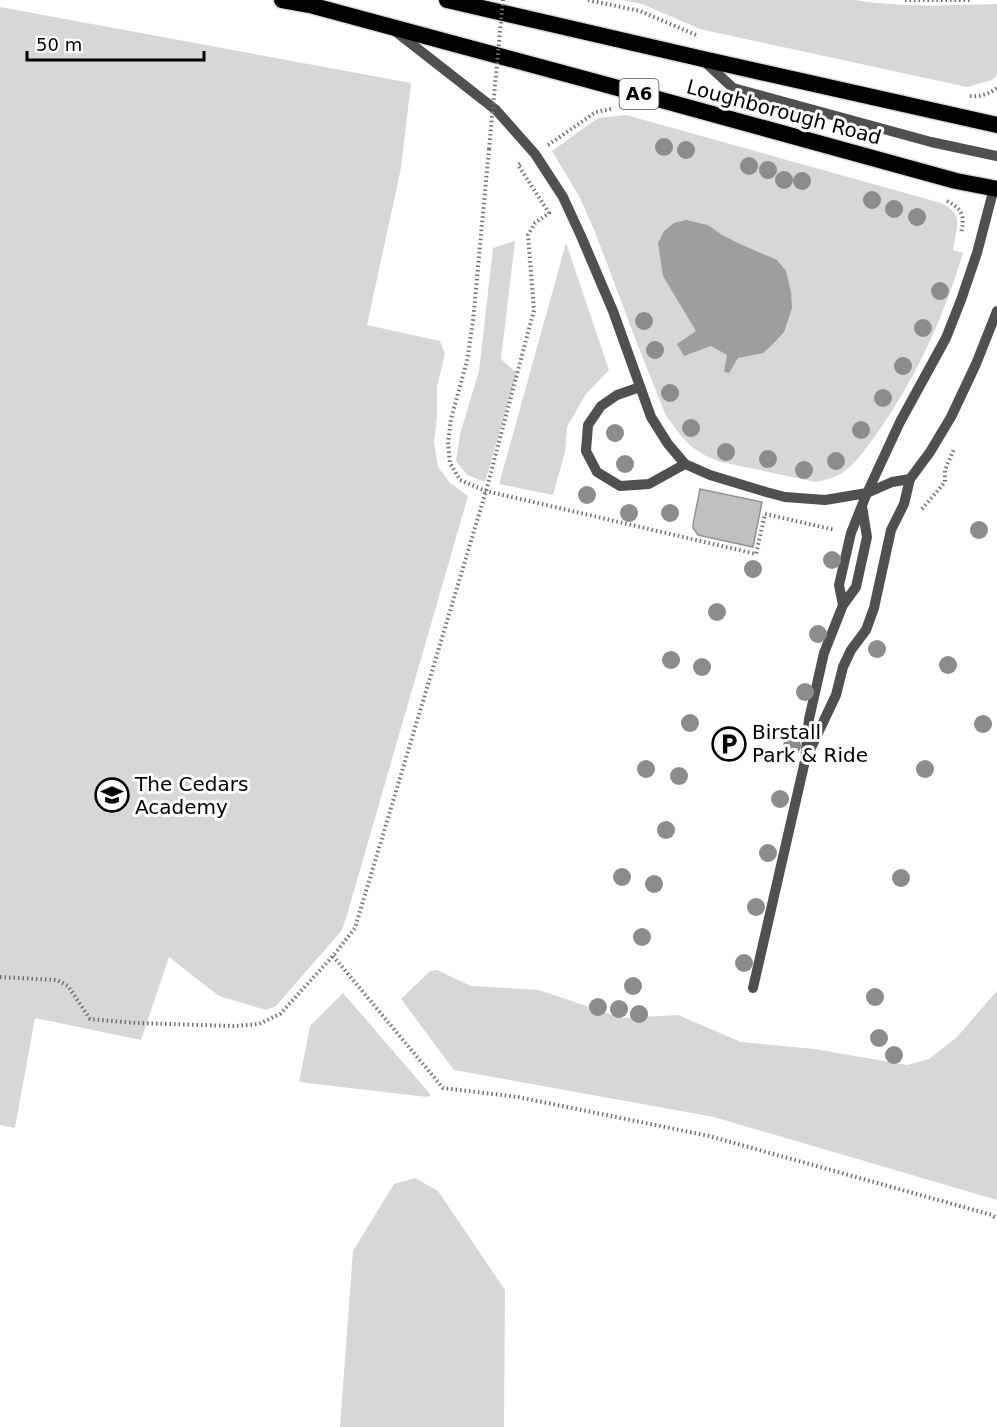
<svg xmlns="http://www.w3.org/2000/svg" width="997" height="1427" font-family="'DejaVu Sans',sans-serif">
<rect width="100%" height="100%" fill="#fff"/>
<path fill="#d7d7d7" d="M622,0H855C903,8 949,5 997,4V75L992,80L967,87L700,29L642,4Z
M0,7L411,83L401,168L367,325L440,341L445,354L437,386V417L434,442L438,467L450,483L468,496L347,915L342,930L276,1006L266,1010L219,996L169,957L141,1040L35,1018L15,1128L0,1125Z
M626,115L941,203C965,214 956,228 953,250L963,253C943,319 916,378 876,435C866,448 856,464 842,473C834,478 825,480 816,482L721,462L706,456L693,448L682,437L666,416L635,338L595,232L579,196L552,151L598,118Z
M515,241L501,359L517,373L485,482L467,475L456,461L460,434L479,371L493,248Z
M566,243L609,370L586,394L567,427L565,452L553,495L499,484Z
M437,970L471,986L539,990L622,1018L678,1015L741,1042L814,1049L907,1065L929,1059L957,1037L997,991V1200L714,1117L454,1070L401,999L430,971Z
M343,993L431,1095L427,1097L299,1082L310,1026Z
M415,1178L438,1191L505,1290L504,1427H340L353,1251L394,1184Z"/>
<path fill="#9e9e9e" d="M686,220L708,225L722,235L740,244L777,260L786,271L791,292L792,308L784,332L773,344L763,353L738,358L729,373L724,372L727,355L711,346L684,356L677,344L696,331L663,276L658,243L664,231L674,223Z"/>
<path fill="#c0c0c0" stroke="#949494" stroke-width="1.5" d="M700,489L762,502L753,547L698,535L693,528V524Z"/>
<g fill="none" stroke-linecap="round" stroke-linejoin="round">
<defs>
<path id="trunk" d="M282,0L310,5L607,85L956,181L997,189
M447,0L703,59L997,125"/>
</defs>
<use href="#trunk" stroke="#dbdbdb" stroke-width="19"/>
<path stroke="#727272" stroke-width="4" stroke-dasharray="1.5 3" stroke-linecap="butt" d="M588,0L640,11L696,35
M905,0H971
M970,96C980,97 989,94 997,88
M548,145L596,112L611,109
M489,149L473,321L467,361L451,419L448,442L450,463L460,480L486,491L756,554L765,514L835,530
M947,201C963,209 965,217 961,233
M922,509L945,482V470L954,449
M333,956L443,1088L518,1097L709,1136L992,1215L997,1219
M0,977L57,980L68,986L90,1019L137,1023L234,1026L259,1024L280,1014L333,956L355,928L486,491L534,310L528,235L535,223L549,213L518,165L522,162"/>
<path stroke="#505050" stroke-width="10" d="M395,31L496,110L535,154L563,197L581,236L613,311L651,417L668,444L685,464L710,475L766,492L785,497L825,500L867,493L892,482L910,479
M705,62L733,88L931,142L997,156
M640,387L617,395L601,406L588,425L586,451L597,472L620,486L649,484L685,464
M843,605L839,585L851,533L867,493L900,422L946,338L961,300L977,253L994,188
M809,752L836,695L843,667L851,650L866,630L874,608L891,530L904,504L910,479L930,452L951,417L976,364L997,311
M753,988L802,774L805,761L809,719L824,653L843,605L856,587L867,537L862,506"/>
<use href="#trunk" stroke="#000" stroke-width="16"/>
<path stroke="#727272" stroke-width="4" stroke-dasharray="1.5 3" stroke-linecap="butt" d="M489,149L503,0"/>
</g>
<g fill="#8c8c8c">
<circle cx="664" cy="147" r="9"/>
<circle cx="686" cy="150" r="9"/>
<circle cx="749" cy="166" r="9"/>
<circle cx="768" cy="170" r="9"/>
<circle cx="784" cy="180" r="9"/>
<circle cx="802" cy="181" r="9"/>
<circle cx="872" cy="200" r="9"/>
<circle cx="894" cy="209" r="9"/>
<circle cx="917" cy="217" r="9"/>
<circle cx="940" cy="291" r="9"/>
<circle cx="644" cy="321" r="9"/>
<circle cx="923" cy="328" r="9"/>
<circle cx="655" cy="350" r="9"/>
<circle cx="903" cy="366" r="9"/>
<circle cx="670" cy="393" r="9"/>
<circle cx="883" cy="398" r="9"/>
<circle cx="691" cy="428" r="9"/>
<circle cx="861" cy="430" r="9"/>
<circle cx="615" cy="433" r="9"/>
<circle cx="726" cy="452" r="9"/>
<circle cx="768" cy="459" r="9"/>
<circle cx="836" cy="461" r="9"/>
<circle cx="625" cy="464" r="9"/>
<circle cx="804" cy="470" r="9"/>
<circle cx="587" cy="495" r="9"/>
<circle cx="629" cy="513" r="9"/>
<circle cx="670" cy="513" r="9"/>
<circle cx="979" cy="530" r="9"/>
<circle cx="832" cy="560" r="9"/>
<circle cx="753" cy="569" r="9"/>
<circle cx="717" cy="612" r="9"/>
<circle cx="818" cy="634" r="9"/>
<circle cx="877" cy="649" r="9"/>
<circle cx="671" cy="660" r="9"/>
<circle cx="948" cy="665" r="9"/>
<circle cx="702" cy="667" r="9"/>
<circle cx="805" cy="692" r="9"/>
<circle cx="690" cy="723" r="9"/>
<circle cx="983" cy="724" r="9"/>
<circle cx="792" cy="746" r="9"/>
<circle cx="646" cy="769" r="9"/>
<circle cx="925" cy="769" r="9"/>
<circle cx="679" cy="776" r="9"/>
<circle cx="780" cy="799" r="9"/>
<circle cx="666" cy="830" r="9"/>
<circle cx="768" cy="853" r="9"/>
<circle cx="622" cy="877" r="9"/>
<circle cx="901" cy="878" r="9"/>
<circle cx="654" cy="884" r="9"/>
<circle cx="756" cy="907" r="9"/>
<circle cx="642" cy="937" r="9"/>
<circle cx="744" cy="963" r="9"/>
<circle cx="633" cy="986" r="9"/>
<circle cx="875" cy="997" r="9"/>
<circle cx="598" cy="1007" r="9"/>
<circle cx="619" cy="1009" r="9"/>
<circle cx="639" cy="1014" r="9"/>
<circle cx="879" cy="1038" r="9"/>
<circle cx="894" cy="1055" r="9"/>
</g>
<defs>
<symbol id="parking-ring" viewBox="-11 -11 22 22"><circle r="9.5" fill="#fff" stroke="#000" stroke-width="1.5"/><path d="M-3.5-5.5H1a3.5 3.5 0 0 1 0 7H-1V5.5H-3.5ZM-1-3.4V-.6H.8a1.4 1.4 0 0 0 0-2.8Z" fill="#000"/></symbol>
<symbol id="school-ring" viewBox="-11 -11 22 22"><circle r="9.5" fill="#fff" stroke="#000" stroke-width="1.5"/><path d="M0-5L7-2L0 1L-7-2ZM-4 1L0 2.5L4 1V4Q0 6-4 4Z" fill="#000"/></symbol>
</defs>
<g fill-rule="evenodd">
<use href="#parking-ring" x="710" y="725" width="38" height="38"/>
<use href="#school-ring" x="93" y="776" width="38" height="38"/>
</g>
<g text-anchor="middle" stroke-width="6" stroke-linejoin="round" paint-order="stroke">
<rect fill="#fff" stroke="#4c4c4c" stroke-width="1.5" x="619.5" y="79" width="39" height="30" rx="4.5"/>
<g font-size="18" font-weight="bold" fill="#000">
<text x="639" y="100">A6</text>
</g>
<g font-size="20" fill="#000" stroke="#fff">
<text transform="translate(784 112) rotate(15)" y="7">Loughborough Road</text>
</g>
<g font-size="20" fill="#000" stroke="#fff" text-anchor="start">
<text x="752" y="739">Birstall<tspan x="752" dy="23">Park &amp; Ride</tspan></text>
<text x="135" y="791">The Cedars<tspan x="135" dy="23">Academy</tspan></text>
</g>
</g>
<path d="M27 51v9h177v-9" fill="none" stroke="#000000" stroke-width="3"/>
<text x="36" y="51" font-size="18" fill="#000000" stroke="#ffffff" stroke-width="4.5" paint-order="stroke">50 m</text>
</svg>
